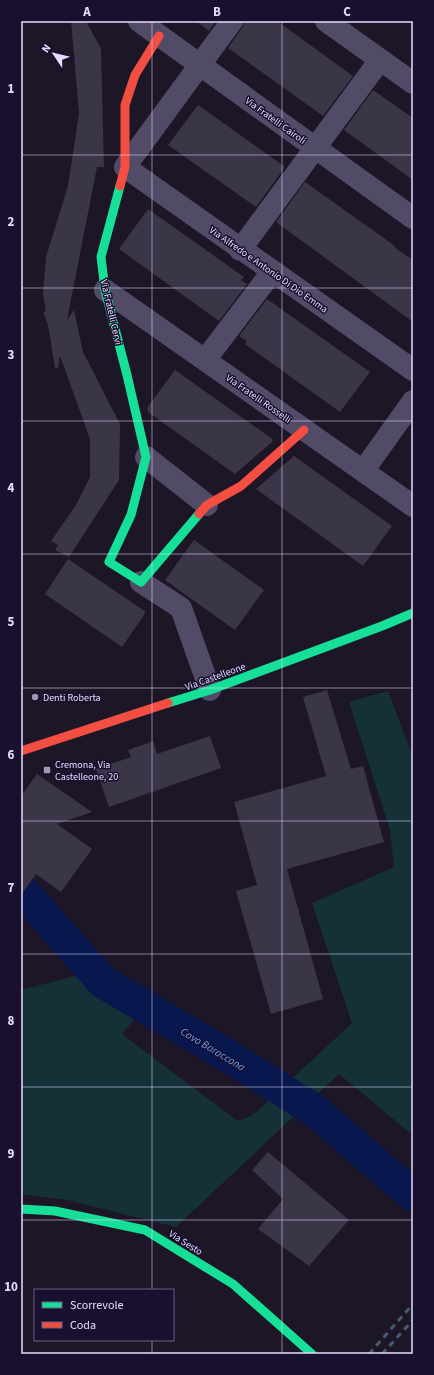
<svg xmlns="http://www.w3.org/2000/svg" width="434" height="1375" font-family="'Source Sans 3',sans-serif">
<rect width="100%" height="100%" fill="#1c1627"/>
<path fill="#133137" d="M388,691L413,757V1129L410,1133L339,1074L176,1227L67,1200L21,1194V990L75,976L98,997L137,1016L122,1034L238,1121L253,1115L352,1023L312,903L394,867L390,830L349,702Z"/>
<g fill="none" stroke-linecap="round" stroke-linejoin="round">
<path stroke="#08174d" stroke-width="33" d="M23,892L103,982L225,1054L314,1110L413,1195"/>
</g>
<path fill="#3b3548" d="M71,21H86L101,49L104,167H97L67,320L74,310L83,352L120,424L119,480L69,557L55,550L58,545L51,541L76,505L90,477V439L60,356L58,368H55L48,325L43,312L46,311L43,294L46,257L68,186L79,113Z
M196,21H216L209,31Z
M244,21H277L353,76L323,116L228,48L242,28Z
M373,90L413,118V180L344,130Z
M198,105L285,167L256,207L168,145Z
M305,182L395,246L394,247L413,260V322L276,222Z
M148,209L244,277L241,280L247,284L219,321L119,249Z
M267,299L370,372L340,412L245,344L247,341L239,336Z
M175,370L271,438L273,441L235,474L148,412L147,408Z
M294,456L392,526L363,566L256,489Z
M194,540L264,590L235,630L165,580Z
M68,559L146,612L122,647L45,594Z
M327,690L351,769L363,766L384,842L287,869L323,999L271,1014L236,891L257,885L234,802L326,776L303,697Z
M210,736L221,768L109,807L96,769L131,757L128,750L153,741L157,754Z
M37,774L92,812L57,824L92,849L61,892L36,874L21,895V796Z
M268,1152L349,1220L309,1266L258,1229L283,1199L252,1170Z"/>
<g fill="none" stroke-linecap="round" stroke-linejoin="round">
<path stroke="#514b68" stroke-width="22" d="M139,21L413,218
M232,21L125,167L413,370
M326,21L413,83
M240,250L380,60
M105,290L413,506
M205,360L272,272
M146,457L207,505
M363,471L413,401
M141,582L181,608L210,690"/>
<path stroke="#16e098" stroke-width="9" d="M120,186L101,257L105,290L127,375L146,457L131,515L109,562L141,582L199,514
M168,703L210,690L382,626L413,613
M21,1209L55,1211L145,1230L233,1284L312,1354"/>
<path stroke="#f24e42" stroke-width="9" d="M120,186L125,167V105L135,75L159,36
M199,514L207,505L241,486L304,430
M21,751L168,703"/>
<path stroke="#4a5972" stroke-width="3" stroke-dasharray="6 5" stroke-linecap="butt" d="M369,1354L413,1304
M382,1354L413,1320"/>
</g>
<path fill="none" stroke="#e5ddff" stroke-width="1" stroke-opacity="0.55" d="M152,21V1290M282,21V1354M21,155H413M21,288H413M21,421H413M21,554H413M21,688H413M21,821H413M21,954H413M21,1087H413M21,1220H413M152,1340V1354"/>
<g fill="#9f97b3" stroke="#190f2e" stroke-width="1.5">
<circle cx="35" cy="697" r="4"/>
<rect x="43" y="766" width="8" height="8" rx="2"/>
</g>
<g text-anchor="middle" stroke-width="3" stroke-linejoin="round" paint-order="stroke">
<g font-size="10" fill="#e5ddff" stroke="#190f2e">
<text transform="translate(276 120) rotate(36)" y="4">Via Fratelli Cairoli</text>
<text transform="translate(269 269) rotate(35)" y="4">Via Alfredo e Antonio Di Dio Emma</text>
<text transform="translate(112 312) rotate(77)" y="4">Via Fratelli Cervi</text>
<text transform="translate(259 398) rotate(35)" y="4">Via Fratelli Rosselli</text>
<text transform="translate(215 676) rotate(-20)" y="4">Via Castelleone</text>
<text transform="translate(186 1242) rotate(32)" y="4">Via Sesto</text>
</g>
<g font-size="10" fill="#e5ddff" stroke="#190f2e" text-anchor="start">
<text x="43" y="701">Denti Roberta</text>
<text x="55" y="768">Cremona, Via<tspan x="55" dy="12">Castelleone, 20</tspan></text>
</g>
<g font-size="11" font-style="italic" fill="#6ba5ff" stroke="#190f2e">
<text transform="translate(213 1049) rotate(31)" y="4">Cavo Baraccona</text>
</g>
</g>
<rect width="434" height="1375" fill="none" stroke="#190f2e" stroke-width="44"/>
<rect x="34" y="1289" width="140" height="52" fill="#190f2e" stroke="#6b6182"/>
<rect x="42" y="1302" width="20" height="6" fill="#16e098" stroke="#6b6182"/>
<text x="70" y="1309" font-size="12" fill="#e5ddff">Scorrevole</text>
<rect x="42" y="1322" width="20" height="6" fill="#f24e42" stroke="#6b6182"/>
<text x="70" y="1329" font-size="12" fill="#e5ddff">Coda</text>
<g transform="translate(54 54) rotate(305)" stroke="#190f2e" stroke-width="3" paint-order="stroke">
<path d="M0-3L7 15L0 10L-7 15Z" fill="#e5ddff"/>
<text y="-6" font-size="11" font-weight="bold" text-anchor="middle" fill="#e5ddff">N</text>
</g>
<rect x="22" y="22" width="390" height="1331" fill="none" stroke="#e5ddff" stroke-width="1.5"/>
<g font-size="13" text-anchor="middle" font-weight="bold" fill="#e5ddff">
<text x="87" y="16">A</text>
<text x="217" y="16">B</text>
<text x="347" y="16">C</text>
<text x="11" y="93">1</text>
<text x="11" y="226">2</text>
<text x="11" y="359">3</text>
<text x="11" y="492">4</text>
<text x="11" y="626">5</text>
<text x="11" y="759">6</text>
<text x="11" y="892">7</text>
<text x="11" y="1025">8</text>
<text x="11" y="1158">9</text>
<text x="11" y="1291">10</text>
</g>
</svg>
